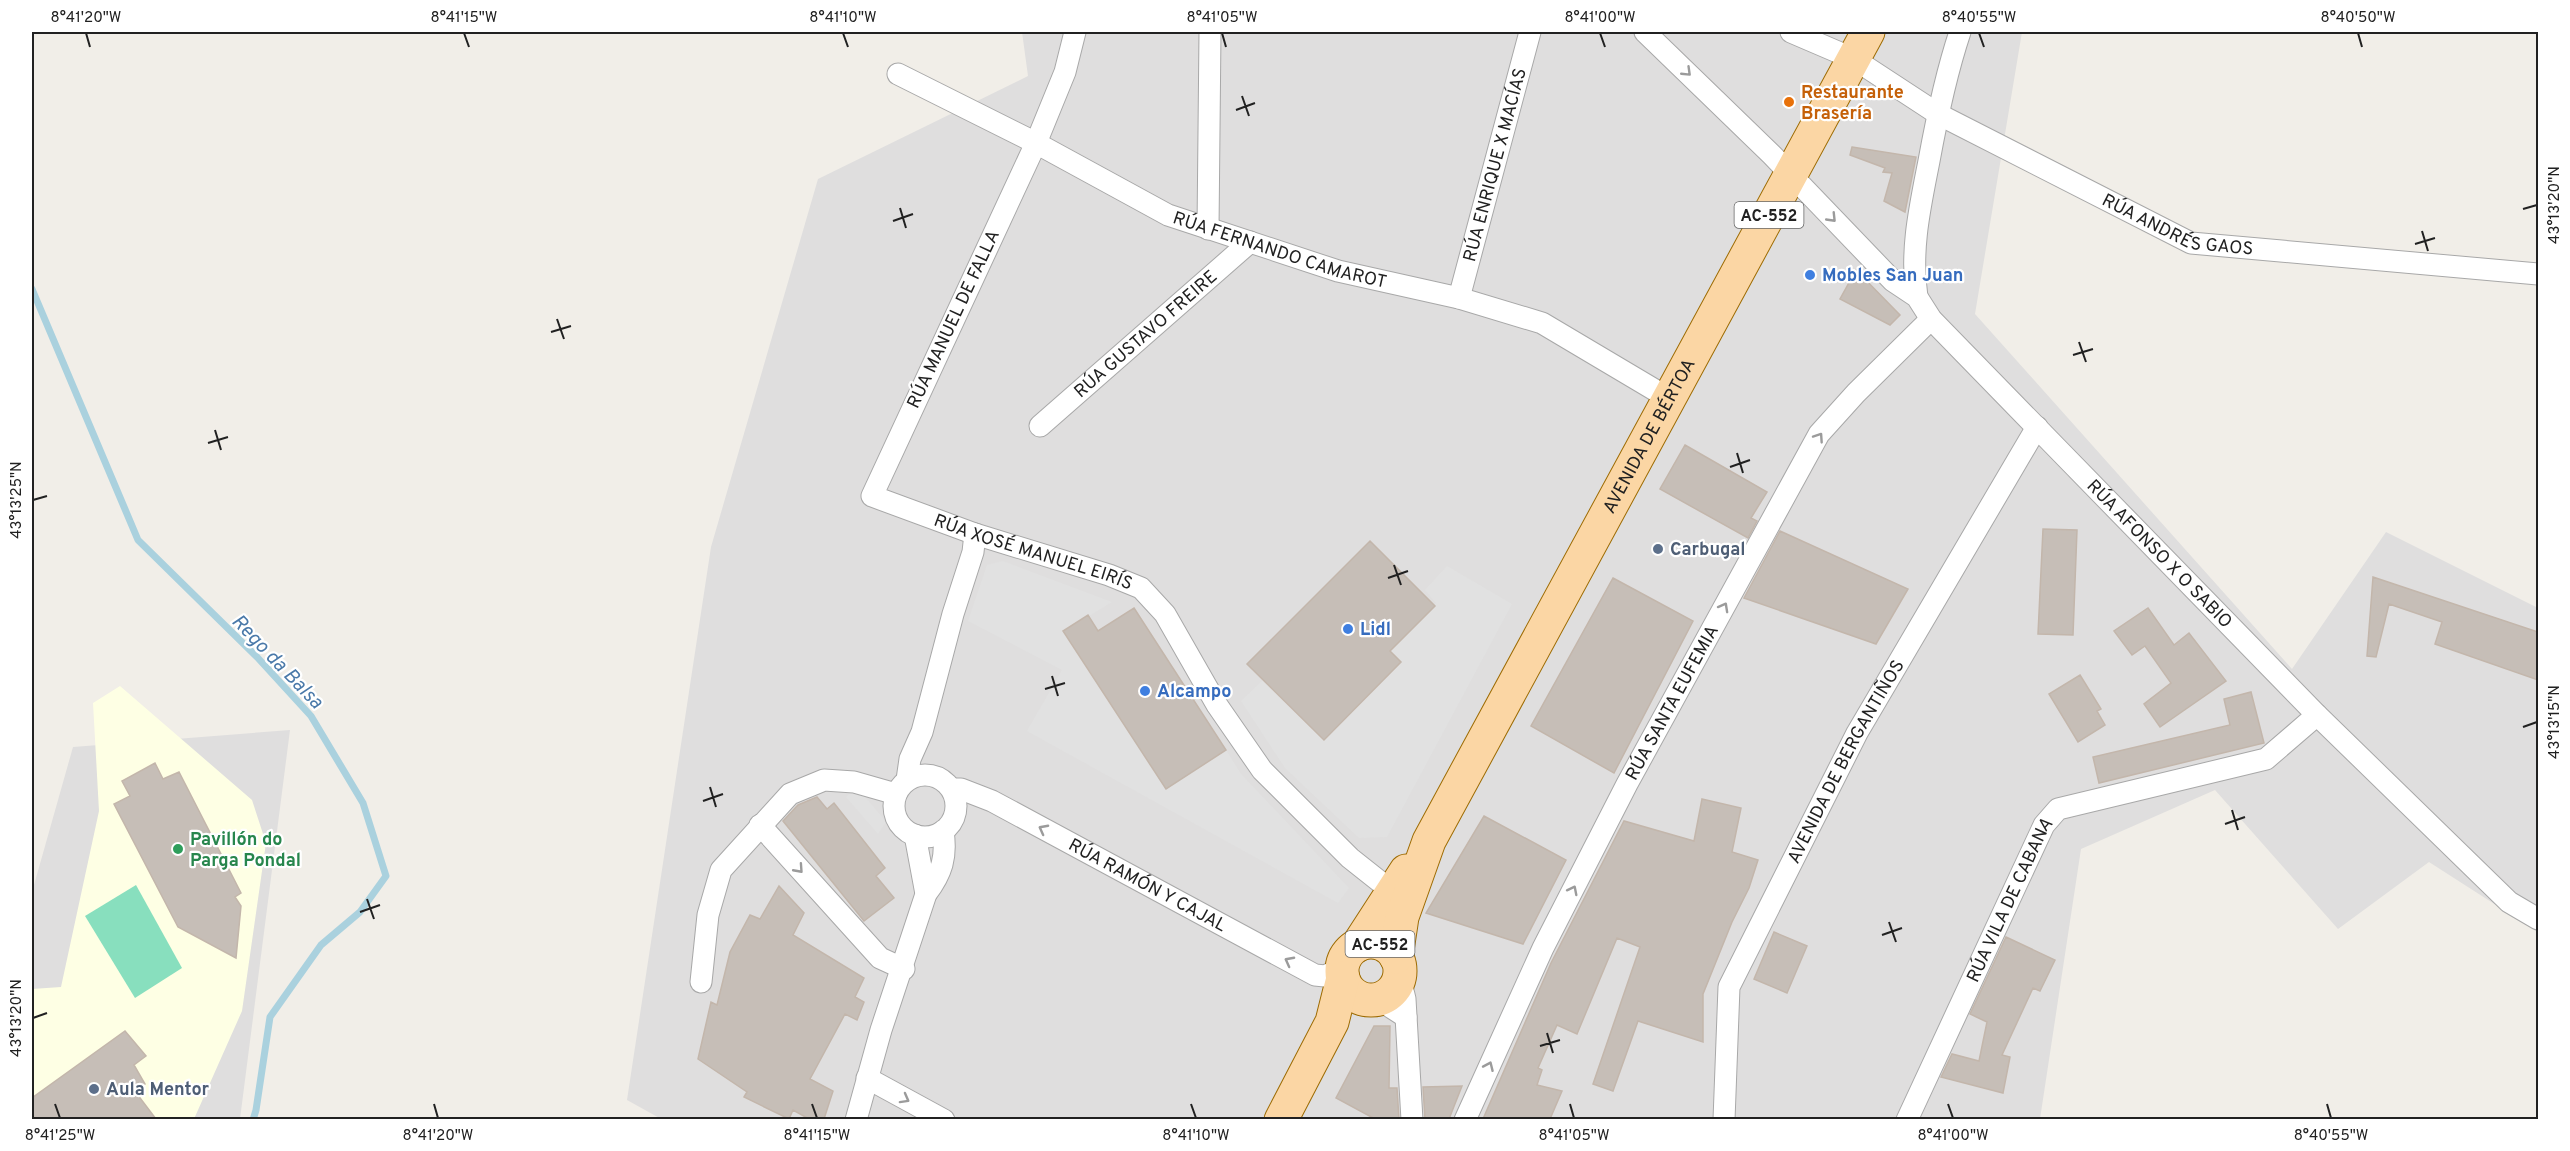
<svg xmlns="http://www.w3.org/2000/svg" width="2570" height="1151" font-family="Overpass,sans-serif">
<rect width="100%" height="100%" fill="#f1eee8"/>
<path fill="#dfdede" d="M1022,32H2022L1975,314L2292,669L2386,532L2538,608V932L2429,862L2338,929L2215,790L2081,849L2040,1119L663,1120L627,1100L711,547L818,179L1028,76Z
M290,730L240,1119H32V887L34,885L73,747Z"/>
<path fill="#feffe4" d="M120,686L252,800L266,843L242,1011L194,1119L32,1120V989L61,987L99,811L93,703Z"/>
<path fill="#88dfbe" d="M136,885L182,968L135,998L85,916Z"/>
<path fill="#e1e1e1" d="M1003,561L1112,602L1064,631L1165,789L1226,750L1241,774L1349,888L1338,903L1027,731L1062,670L968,621L987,565Z
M1447,566L1512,604L1387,837L1359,838L1285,768L1241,701L1263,680L1324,740L1401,663L1390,651L1436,603L1425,590Z
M857,787L886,822L878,834L846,797Z"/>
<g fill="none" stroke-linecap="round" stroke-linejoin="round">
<path stroke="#aad1de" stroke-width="7" d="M32,289L138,540L257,657L311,716L363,803L386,876L360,912L321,945L270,1017L256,1110L253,1120"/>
</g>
<path fill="#c6beb7" stroke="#c3b6ab" stroke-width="1.5" d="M1852,147L1916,157L1905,212L1884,201L1892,173L1883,172L1885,168L1850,155Z
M1856,270L1900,315L1890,325L1840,299Z
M1685,445L1767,492L1751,518L1757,521L1748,538L1660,489Z
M2043,529L2077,530L2073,635L2038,634Z
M1780,531L1908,589L1876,644L1744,598Z
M1370,541L1435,606L1390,651L1401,662L1324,740L1247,664Z
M2373,577L2538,632V680L2435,644L2442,622L2389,604L2376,657L2367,656Z
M1613,578L1693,621L1614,773L1531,726Z
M1134,608L1226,750L1166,789L1063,631L1088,615L1098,631Z
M2148,608L2174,645L2189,633L2226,681L2160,727L2144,704L2171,683L2145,646L2132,655L2114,631Z
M2080,675L2101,709L2097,711L2105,725L2078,742L2049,694Z
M2251,692L2264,743L2099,783L2093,757L2230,725L2224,699Z
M155,763L163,779L179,772L241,893L235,897L241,906L236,958L178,927L114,804L130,796L122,781Z
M817,797L827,809L834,803L885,868L876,876L894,898L864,921L783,821L798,805Z
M1702,799L1741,808L1732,852L1758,860L1749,888L1732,922L1703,994V1042L1638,1021L1613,1091L1593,1084L1640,947L1617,938L1577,1034L1557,1025L1538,1068L1542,1070L1537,1085L1562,1091L1550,1119H1483L1551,963L1624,821L1694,841Z
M1484,816L1566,860L1523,944L1426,913Z
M779,886L804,913L793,935L864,978L855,997L864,1002L857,1020L845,1014L810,1079L833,1091L824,1119H809L793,1110L789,1119L744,1097L747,1092L698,1059L711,1002L717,1005L730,952L750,915L760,919Z
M1774,932L1807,946L1787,993L1754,979Z
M2006,937L2055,960L2040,991L2033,988L2002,1055L2010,1057L2003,1093L1941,1077L1952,1054L1979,1061L1987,1022L1970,1014Z
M1374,1026H1390L1389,1088H1397L1399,1119H1375L1336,1098Z
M125,1031L146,1056L134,1065L145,1084L134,1090L156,1119H32V1098Z
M1462,1086L1449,1119H1425L1423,1087Z"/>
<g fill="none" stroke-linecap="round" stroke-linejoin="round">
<defs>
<g id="street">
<path id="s1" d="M1075,32L1065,72L1036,143L872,496L975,534L1109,575L1141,588L1165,614L1217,705L1262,770L1350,858L1379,881"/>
<path id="s2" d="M1645,32L1772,155L1893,281L1917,297L1931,319L2317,715L2509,902L2538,919"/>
<path id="s3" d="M1791,32L1854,59L1938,114L2191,243L2538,274"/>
<path id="s4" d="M898,74L1036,143L1168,215L1338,271L1459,298L1542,323L1670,399"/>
<path d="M1208,229L1210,32"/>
<path d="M1917,297C1910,250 1920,207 1929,161C1937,117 1946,74 1960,32"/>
<path id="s5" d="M1459,298L1530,32"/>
<path id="s6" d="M1040,426L1250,242"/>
<circle cx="925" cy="806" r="31"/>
<path d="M907,780L910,759L922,732L953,614L973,552L975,534"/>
<path id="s7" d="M952,789H961L992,801L1315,975L1325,976L1342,968"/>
<path d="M760,825L880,958L904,969"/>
<path d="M915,835L926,894"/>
<path d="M1399,974L1405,999L1412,1120"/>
<path d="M701,982L708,915L721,870L790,794L824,780L854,782L896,794"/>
<path d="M1378,999L1406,1017"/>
<path d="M867,1078L944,1120"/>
<path d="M856,1120L881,1030L926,894C942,873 947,857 943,831"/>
<path id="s8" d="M1465,1120L1543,948L1627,784L1819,434L1856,393L1931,319"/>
<path id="s9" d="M1724,1120L1729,987L1857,733L2037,427"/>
<path id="s10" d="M1907,1120L2044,825L2058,809L2266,759L2317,715"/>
</g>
<g id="primary">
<circle cx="1371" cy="971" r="29"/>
<path d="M1358,945L1406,871"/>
<path id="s11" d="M1396,957L1402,917L1429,841L1868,32"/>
<path d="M1281,1120L1332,1022L1343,978"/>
</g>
</defs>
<use href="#street" stroke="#a8a8a8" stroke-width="23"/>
<use href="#primary" stroke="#9d6b02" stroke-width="35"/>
<use href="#street" stroke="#fff" stroke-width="21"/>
<use href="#primary" stroke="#fbd6a4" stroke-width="33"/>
</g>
<defs><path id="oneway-chevron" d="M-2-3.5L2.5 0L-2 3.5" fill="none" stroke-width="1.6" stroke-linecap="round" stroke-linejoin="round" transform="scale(1.5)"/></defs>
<g stroke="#9b9b9b">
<use href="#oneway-chevron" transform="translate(1687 72) rotate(44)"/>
<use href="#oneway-chevron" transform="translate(1832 218) rotate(46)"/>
<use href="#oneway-chevron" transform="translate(1819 437) rotate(-56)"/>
<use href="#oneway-chevron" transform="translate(1724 607) rotate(-61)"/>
<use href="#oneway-chevron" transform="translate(1043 829) rotate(-152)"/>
<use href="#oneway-chevron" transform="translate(799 869) rotate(48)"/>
<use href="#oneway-chevron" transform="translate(1573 890) rotate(-63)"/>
<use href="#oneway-chevron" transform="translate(1289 961) rotate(-152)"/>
<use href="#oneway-chevron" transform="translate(1489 1066) rotate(-66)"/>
<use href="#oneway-chevron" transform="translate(905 1099) rotate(29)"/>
</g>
<path fill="none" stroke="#212121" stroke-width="2" d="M86,33L90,47M464,33L469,47M843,33L848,47M1222,33L1226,47M1600,33L1605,47M1979,33L1984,47M2358,33L2362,47M1242,96L1249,116M1236,110L1255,103M900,208L906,228M2523,209L2537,205M893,221L913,214M2422,231L2428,251M2415,244L2435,238M557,319L564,339M551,332L571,326M2079,342L2086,362M2073,355L2093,349M215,430L221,450M208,443L228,437M1737,453L1743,473M1730,467L1750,460M33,500L47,496M1394,565L1401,585M1388,578L1408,571M1052,676L1058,696M1045,689L1065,683M2523,727L2537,722M710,787L716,807M703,801L723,794M2232,810L2238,830M2225,824L2245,817M367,899L374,919M360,912L380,905M1889,922L1896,942M1882,935L1902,928M33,1018L47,1013M1547,1033L1553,1053M1540,1046L1560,1040M55,1104L60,1118M434,1104L438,1118M812,1104L817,1118M1191,1104L1196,1118M1570,1104L1574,1118M1948,1104L1953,1118M2327,1104L2331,1118"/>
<circle fill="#e8710a" stroke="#fff" stroke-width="2" cx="1789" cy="102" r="6"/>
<g fill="#3f7fe0" stroke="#fff" stroke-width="2">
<circle cx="1810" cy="275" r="6"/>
<circle cx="1348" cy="629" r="6"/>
<circle cx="1145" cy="691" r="6"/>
</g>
<g fill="#5c6f8a" stroke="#fff" stroke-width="2">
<circle cx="1658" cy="549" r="6"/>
<circle cx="94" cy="1089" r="6"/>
</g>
<circle fill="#2e9e5b" stroke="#fff" stroke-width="2" cx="178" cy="849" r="6"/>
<g text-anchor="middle" stroke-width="4.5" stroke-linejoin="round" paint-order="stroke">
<g fill="#fff" stroke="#646464" stroke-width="1.5">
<rect x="1734.5" y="202" width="69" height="26" rx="4.5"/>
<rect x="1345.5" y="931" width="69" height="26" rx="4.5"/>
</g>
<g font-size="16" font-weight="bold" fill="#212121">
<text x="1769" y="221">AC-552</text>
<text x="1380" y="950">AC-552</text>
</g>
<g font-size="18" font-weight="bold" fill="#c56008" stroke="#fff" text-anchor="start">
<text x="1801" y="98">Restaurante<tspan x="1801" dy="21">Brasería</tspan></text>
</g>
<g font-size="18" fill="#212121" stroke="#fff">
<text dy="6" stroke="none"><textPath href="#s5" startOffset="138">RÚA ENRIQUE X MACÍAS</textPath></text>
<text dy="6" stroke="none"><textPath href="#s3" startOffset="435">RÚA ANDRÉS GAOS</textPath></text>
<text dy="6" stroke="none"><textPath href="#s4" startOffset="422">RÚA FERNANDO CAMAROT</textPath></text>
<text transform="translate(953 319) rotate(-65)" y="6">RÚA MANUEL DE FALLA</text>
<text dy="6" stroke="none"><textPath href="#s6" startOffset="140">RÚA GUSTAVO FREIRE</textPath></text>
<text dy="6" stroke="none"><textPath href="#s11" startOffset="582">AVENIDA DE BÉRTOA</textPath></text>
<text dy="6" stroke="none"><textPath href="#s1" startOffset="678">RÚA XOSÉ MANUEL EIRÍS</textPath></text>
<text dy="6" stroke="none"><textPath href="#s2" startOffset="734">RÚA AFONSO X O SABIO</textPath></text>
<text dy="6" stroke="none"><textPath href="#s8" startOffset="466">RÚA SANTA EUFEMIA</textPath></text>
<text dy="6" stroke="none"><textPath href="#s9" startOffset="387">AVENIDA DE BERGANTIÑOS</textPath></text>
<text dy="6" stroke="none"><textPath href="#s7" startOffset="219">RÚA RAMÓN Y CAJAL</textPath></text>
<text dy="6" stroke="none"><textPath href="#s10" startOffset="243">RÚA VILA DE CABANA</textPath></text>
</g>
<g font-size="18" font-weight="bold" fill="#366cbe" stroke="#fff" text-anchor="start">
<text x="1822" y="281">Mobles San Juan</text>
<text x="1360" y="635">Lidl</text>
<text x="1157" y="697">Alcampo</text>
</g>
<g font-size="18" font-weight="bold" fill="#4e5e75" stroke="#fff" text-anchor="start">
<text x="1670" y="555">Carbugal</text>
<text x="106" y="1095">Aula Mentor</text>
</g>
<g font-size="18" font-weight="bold" fill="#27864d" stroke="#fff" text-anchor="start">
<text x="190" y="845">Pavillón do<tspan x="190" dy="21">Parga Pondal</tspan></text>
</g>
<g font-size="20" font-style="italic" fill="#4a79a9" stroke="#fff">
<text transform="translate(278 661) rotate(46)" y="7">Rego da Balsa</text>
</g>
</g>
<rect width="2570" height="1151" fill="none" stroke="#ffffff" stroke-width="66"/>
<rect x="33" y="33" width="2504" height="1085" fill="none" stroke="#212121" stroke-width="2"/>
<g font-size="15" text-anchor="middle" fill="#212121">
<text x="86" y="22">8°41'20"W</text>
<text x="464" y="22">8°41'15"W</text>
<text x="843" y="22">8°41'10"W</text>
<text x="1222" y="22">8°41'05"W</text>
<text x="1600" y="22">8°41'00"W</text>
<text x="1979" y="22">8°40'55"W</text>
<text x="2358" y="22">8°40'50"W</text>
<text transform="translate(2554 205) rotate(-90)" y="5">43°13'20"N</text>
<text transform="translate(16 500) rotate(-90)" y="5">43°13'25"N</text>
<text transform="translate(2554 722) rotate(-90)" y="5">43°13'15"N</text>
<text transform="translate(16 1018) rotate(-90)" y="5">43°13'20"N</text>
<text x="60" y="1140">8°41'25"W</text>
<text x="438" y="1140">8°41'20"W</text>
<text x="817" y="1140">8°41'15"W</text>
<text x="1196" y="1140">8°41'10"W</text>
<text x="1574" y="1140">8°41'05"W</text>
<text x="1953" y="1140">8°41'00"W</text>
<text x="2331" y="1140">8°40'55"W</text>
</g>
</svg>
